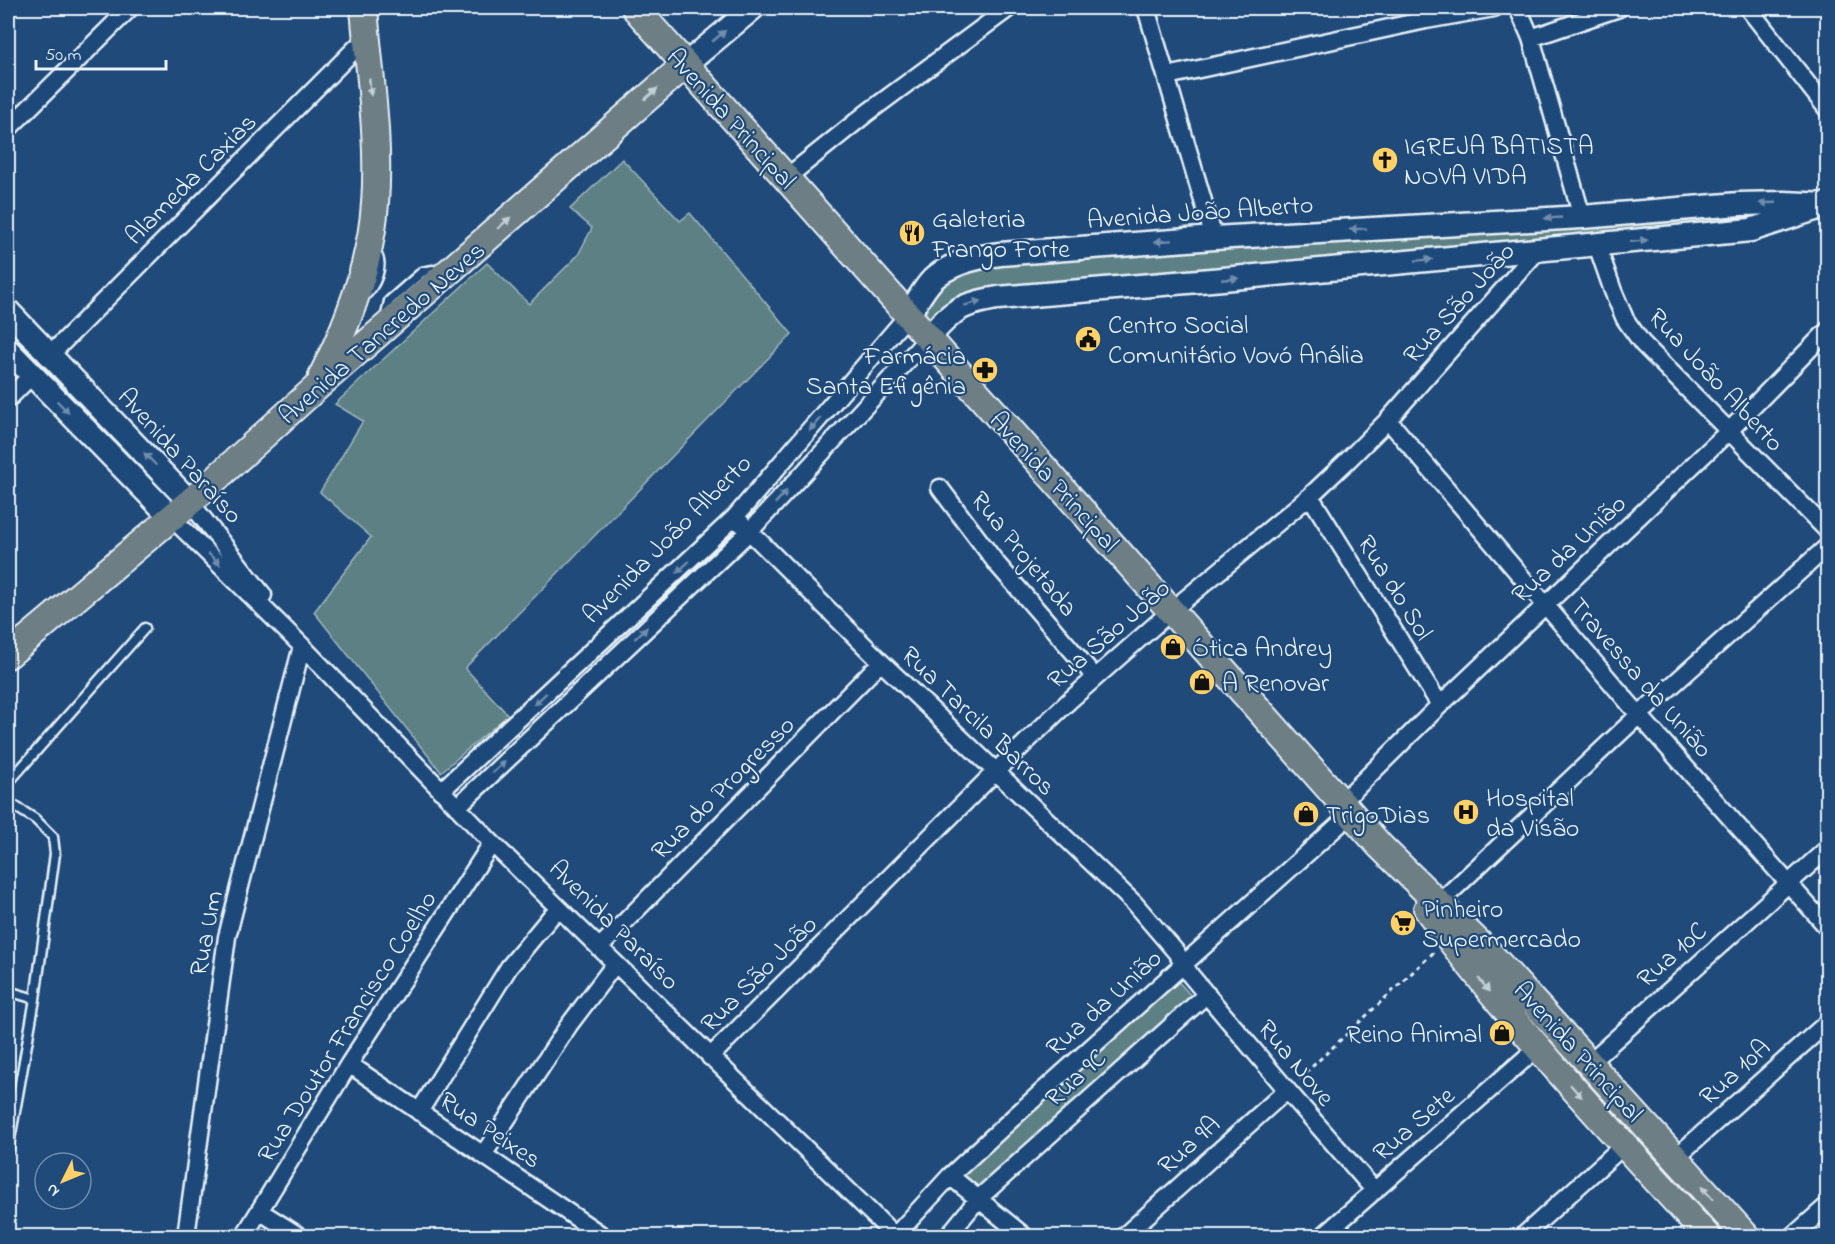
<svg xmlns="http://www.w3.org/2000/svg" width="1835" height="1244" font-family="'Indie Flower',sans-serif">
<rect width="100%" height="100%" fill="#1f4a7a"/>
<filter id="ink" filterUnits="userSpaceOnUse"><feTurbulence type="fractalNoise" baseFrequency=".0167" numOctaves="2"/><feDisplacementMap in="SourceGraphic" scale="12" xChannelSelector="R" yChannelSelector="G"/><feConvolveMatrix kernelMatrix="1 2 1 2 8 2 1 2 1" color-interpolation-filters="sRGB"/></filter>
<g filter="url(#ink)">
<path fill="#5d8084" stroke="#a2b8be" stroke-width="1.5" d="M622,159L680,221L690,213L792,334L465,668L508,715L441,772L314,612L371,537L320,492L363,421L335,404L487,263L529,304L578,255L592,228L570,209Z
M1798,208L1746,222L994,288C959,294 956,298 930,322L918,310L942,284L979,266Z
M1177,980L1192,997L977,1190L962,1176Z"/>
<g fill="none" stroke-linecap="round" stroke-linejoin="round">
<defs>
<path id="lane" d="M363,297C374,290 387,262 374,252
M387,320L386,315L389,301L422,272L433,270L441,274
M8,783L145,628
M8,802L35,819L53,837L55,854L35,999L8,1151
M8,991L35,999"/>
<path id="street" d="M1146,8L1214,238
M1518,8L1531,38L1582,217
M1748,8L1828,110
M1531,38L1619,8
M1167,76L1426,20L1494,8
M8,129L130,8
M786,178L867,113L1009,8
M1597,245L1613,291L1625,319L1642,343L1828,531
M50,355L366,38
M8,399L32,375
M1388,420L1639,715L1828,928
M940,488L997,564L1095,677
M1310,496L1440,705
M190,502L263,595
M735,517L881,662L1134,903L1176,952L1191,976L1287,1090L1375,1191
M172,518L302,646L492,843L895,1236
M441,791L735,517L908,315
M1342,802L1440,705L1729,431L1828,330
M457,807L749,532L928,338
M1439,903L1639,715L1828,546
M599,948L881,662
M710,1057L995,772L1069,701L1171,611L1310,496L1347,461L1388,420L1539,249
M1589,1063L1828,848
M349,1064L603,1236
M419,1112L509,967L558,908
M483,1155L569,1025L615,964
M1675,1158L1828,1022
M950,1176L1024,1236
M261,1212L299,1236
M186,1236L227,937L302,646
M244,1236L349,1064L492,843
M895,1236L950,1176L1016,1115L1352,813
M948,1236L978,1199L1207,994
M1124,1236L1287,1090
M1323,1236L1537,1048
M1523,1236L1624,1145
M1793,1236L1828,1205"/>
<path id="secondary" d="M685,65L753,8
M8,311L190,502
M908,315C916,304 923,289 933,279C950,263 977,257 1000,254L1214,238L1582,217L1739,204L1784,203L1828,205
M928,338C953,310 960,304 998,298L1223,279L1751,230L1815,209
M8,350L172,518"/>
<path id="primary" d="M635,8L1380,846L1490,954L1746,1236
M322,376C349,322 371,263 375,203C380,138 369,72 364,8
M8,655L190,502L317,387L685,65
M1427,909C1512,1025 1611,1130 1707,1236"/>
</defs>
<use href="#lane" stroke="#e8f1f8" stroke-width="13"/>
<use href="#street" stroke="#e8f1f8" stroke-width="21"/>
<use href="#secondary" stroke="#e8f1f8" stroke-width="27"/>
<use href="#primary" stroke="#e8f1f8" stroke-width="30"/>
<path stroke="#e8f1f8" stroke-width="3" stroke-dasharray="4.5 4.5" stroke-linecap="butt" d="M1299,1079L1434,952"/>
<use href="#lane" stroke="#1f4a7a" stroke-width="8"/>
<use href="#street" stroke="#1f4a7a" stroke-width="16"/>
<use href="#secondary" stroke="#1f4a7a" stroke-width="22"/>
<use href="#primary" stroke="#6d7e84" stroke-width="26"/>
</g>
<defs><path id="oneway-solid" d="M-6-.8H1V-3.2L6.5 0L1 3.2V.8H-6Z" transform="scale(1.5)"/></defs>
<g fill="#6f8dac">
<use href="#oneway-solid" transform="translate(719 36) rotate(-40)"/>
<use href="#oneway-solid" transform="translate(1768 203) rotate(178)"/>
<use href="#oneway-solid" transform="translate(1553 218) rotate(177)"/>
<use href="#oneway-solid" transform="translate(1358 229) rotate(177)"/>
<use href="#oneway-solid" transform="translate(1163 241) rotate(176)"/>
<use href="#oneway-solid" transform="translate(1639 241) rotate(-6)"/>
<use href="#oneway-solid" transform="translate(1424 260) rotate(-5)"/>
<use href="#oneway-solid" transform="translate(1230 279) rotate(-5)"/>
<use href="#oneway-solid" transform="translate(973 303) rotate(-17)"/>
<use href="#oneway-solid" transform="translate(63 407) rotate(46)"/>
<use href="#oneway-solid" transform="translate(815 424) rotate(130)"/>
<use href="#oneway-solid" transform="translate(150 459) rotate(-134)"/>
<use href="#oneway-solid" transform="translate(781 497) rotate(-47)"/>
<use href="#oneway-solid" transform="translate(214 559) rotate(44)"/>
<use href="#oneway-solid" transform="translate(683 567) rotate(137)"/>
<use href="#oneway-solid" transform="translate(641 633) rotate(-43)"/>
<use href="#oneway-solid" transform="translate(540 699) rotate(137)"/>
<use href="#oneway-solid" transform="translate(499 767) rotate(-43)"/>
</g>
<g fill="#c3ced5">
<use href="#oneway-solid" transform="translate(370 87) rotate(85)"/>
<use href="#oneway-solid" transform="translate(651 94) rotate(-41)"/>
<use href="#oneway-solid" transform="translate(504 223) rotate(-41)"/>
<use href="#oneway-solid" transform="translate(1484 985) rotate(51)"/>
<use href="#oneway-solid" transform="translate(1576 1091) rotate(48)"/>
<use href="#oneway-solid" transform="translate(1707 1193) rotate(-132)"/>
</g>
</g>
<defs>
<symbol id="church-disc" viewBox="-11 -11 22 22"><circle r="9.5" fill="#ffd166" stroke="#1f4a7a"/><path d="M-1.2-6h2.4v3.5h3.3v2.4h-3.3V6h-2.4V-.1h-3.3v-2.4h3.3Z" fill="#111"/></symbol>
<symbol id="restaurant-disc" viewBox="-11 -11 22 22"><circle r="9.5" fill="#ffd166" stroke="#1f4a7a"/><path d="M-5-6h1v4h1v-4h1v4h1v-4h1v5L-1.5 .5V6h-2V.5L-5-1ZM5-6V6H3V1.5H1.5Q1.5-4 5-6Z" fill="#111"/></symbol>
<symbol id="civic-disc" viewBox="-11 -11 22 22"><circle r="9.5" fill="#ffd166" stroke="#1f4a7a"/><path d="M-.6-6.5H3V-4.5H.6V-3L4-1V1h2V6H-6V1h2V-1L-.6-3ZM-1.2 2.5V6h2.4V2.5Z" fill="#111"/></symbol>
<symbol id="pharmacy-disc" viewBox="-11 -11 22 22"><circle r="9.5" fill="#ffd166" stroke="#1f4a7a"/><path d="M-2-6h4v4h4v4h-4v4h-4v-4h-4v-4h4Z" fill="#111"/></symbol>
<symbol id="shop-disc" viewBox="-11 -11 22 22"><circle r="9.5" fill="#ffd166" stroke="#1f4a7a"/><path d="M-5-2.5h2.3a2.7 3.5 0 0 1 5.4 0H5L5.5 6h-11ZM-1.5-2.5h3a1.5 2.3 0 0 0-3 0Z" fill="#111"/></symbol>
<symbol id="hospital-disc" viewBox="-11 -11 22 22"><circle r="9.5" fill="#ffd166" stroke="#1f4a7a"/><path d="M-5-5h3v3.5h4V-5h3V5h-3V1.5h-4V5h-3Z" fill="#111"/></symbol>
<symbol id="supermarket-disc" viewBox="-11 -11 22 22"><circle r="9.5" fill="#ffd166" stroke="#1f4a7a"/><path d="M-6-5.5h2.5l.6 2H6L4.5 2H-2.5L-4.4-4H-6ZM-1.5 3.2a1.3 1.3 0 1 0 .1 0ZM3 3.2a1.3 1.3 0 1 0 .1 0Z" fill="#111"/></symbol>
</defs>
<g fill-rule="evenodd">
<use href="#church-disc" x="1370" y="145" width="30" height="30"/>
<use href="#restaurant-disc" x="897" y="218" width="30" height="30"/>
<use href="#civic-disc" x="1073" y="324" width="30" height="30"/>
<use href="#pharmacy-disc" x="970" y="355" width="30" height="30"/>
<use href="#shop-disc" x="1158" y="632" width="30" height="30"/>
<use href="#shop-disc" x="1187" y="667" width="30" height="30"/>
<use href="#hospital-disc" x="1451" y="797" width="30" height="30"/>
<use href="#shop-disc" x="1291" y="799" width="30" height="30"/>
<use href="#supermarket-disc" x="1388" y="908" width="30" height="30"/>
<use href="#shop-disc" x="1487" y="1018" width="30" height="30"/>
</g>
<g text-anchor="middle" stroke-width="4.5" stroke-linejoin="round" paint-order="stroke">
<g font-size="26" fill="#e8f1f8" stroke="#1f4a7a">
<text transform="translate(732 118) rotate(48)" y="9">Avenida Principal</text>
<text transform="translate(190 178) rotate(-45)" y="9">Alameda Caxias</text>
<text transform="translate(1200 211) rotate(-4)" y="9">Avenida João Alberto</text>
<text transform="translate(1458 302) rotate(-48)" y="9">Rua São João</text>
<text transform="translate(381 332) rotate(-41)" y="9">Avenida Tancredo Neves</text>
<text transform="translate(1717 379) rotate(47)" y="9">Rua João Alberto</text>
<text transform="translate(181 455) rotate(48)" y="9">Avenida Paraíso</text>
<text transform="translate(1055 481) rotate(48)" y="9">Avenida Principal</text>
<text transform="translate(666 538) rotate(-45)" y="9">Avenida João Alberto</text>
<text transform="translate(1568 548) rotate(-43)" y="9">Rua da União</text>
<text transform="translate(1025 553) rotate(51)" y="9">Rua Projetada</text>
<text transform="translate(1396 587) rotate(58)" y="9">Rua do Sol</text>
<text transform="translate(1108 633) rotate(-41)" y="9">Rua São João</text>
<text transform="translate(1642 677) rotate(49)" y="9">Travessa da União</text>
<text transform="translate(979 720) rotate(44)" y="9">Rua Tarcila Barros</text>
<text transform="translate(722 787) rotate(-45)" y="9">Rua do Progresso</text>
<text transform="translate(615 924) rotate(45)" y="9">Avenida Paraíso</text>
<text transform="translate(205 933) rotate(-79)" y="9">Rua Um</text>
<text transform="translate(1671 954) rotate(-42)" y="9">Rua 10C</text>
<text transform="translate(758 973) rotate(-45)" y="9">Rua São João</text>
<text transform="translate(1103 1002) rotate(-42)" y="9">Rua da União</text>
<text transform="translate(346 1026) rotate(-58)" y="9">Rua Doutor Francisco Coelho</text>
<text transform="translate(1579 1051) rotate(48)" y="9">Avenida Principal</text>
<text transform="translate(1297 1062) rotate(50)" y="9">Rua Nove</text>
<text transform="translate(1734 1071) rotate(-42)" y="9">Rua 10A</text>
<text transform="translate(1075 1077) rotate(-42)" y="9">Rua 9C</text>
<text transform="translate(1413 1123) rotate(-41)" y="9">Rua Sete</text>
<text transform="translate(491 1129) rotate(34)" y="9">Rua Peixes</text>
<text transform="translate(1188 1144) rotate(-42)" y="9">Rua 9A</text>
</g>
<g font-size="26" fill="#e8f1f8" stroke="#1f4a7a" text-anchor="start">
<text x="1404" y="154">IGREJA BATISTA<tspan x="1404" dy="30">NOVA VIDA</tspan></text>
<text x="932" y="227">Galeteria<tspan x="932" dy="30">Frango Forte</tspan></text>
<text x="1108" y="333">Centro Social<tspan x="1108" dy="30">Comunitário Vovó Anália</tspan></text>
<text x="966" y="364" text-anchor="end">Farmácia<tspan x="966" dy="30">Santa Efigênia</tspan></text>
<text x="1192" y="656">Ótica Andrey</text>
<text x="1222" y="691">A Renovar</text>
<text x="1486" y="806">Hospital<tspan x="1486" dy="30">da Visão</tspan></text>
<text x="1326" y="823">TrigoDias</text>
<text x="1422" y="917">Pinheiro<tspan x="1422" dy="30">Supermercado</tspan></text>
<text x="1482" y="1042" text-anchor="end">Reino Animal</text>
</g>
</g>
<rect width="1835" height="1244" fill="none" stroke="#1f4a7a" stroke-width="30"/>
<rect x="15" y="15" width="1805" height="1214" fill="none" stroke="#e8f1f8" stroke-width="2" filter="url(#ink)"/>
<g transform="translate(63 1181) rotate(227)"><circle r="28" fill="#1f4a7a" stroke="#6f8dac" stroke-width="1.5"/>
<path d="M0-4.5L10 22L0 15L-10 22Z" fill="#ffd166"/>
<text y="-9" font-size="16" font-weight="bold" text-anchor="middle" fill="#e8f1f8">N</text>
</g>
<path d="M36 60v9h130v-9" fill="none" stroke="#e8f1f8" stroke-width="3"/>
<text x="45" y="60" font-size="18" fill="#e8f1f8" stroke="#1f4a7a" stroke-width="4.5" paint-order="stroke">50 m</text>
</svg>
